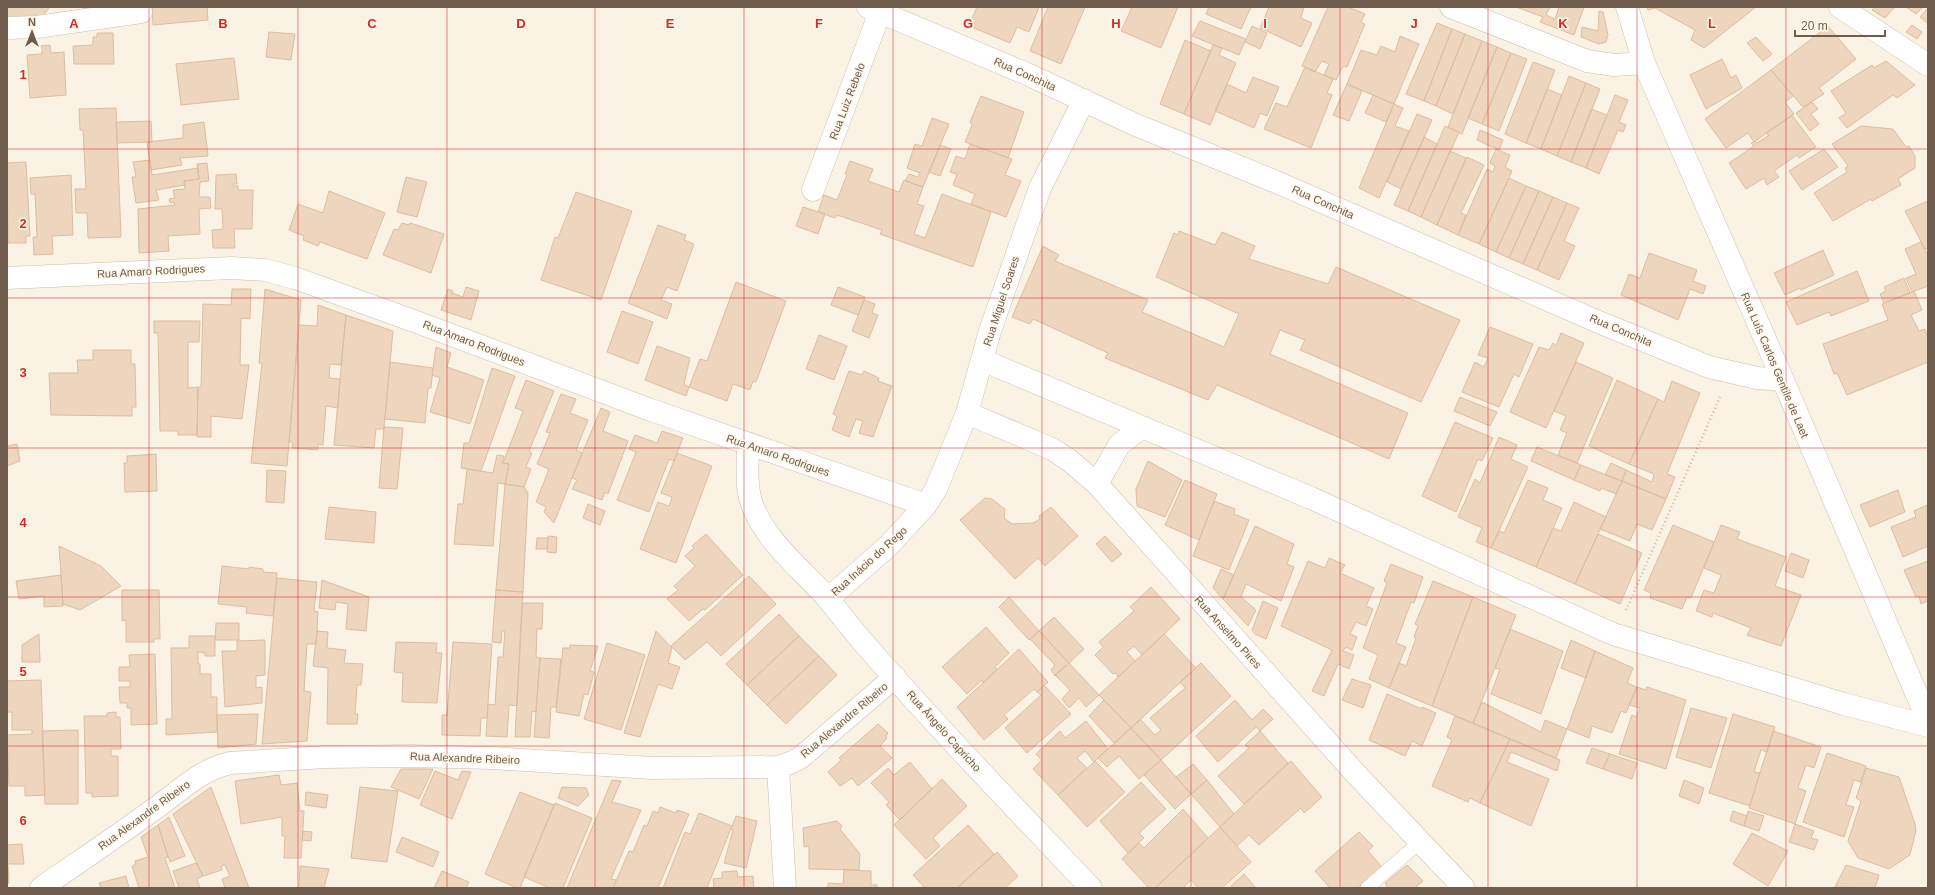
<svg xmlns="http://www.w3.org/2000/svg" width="1935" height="895" font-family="Helvetica,sans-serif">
<rect width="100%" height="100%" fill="#faf3e4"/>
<path fill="#edd5be" stroke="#debda0" d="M7,7H48L49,8L43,16L7,19Z
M83,7H109L86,10Z
M152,7H207L208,20L153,25Z
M977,7H1039L1029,32L1017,27L1010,43L969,26Z
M1048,7H1085L1061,64L1030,51Z
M1132,7H1178L1161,48L1121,31Z
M1209,7H1251L1241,29L1206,14Z
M1269,7H1304L1301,18L1312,23L1301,47L1260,28Z
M1328,7H1348L1365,14L1361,22L1365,24L1347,67L1343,66L1336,80L1324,75L1329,64L1322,61L1315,72L1302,66Z
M1516,7H1550L1546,15L1555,19L1559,7H1584L1574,35L1540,22L1543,17Z
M1647,7H1756L1704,48L1691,40L1695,30L1655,8L1648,10Z
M1875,7H1895L1885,18L1872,10Z
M1906,7H1923L1916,14Z
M1928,8V24L1920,17Z
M1599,11L1603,12L1608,35L1606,42L1599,44L1581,37L1582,27L1598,31Z
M1200,21L1246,39L1239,55L1192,36Z
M1437,23L1452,29L1424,101L1406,94Z
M1912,25L1922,32L1917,39L1906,32Z
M1252,26L1267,33L1260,49L1245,42Z
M1828,26L1856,59L1819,88L1824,94L1803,107L1771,70Z
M1452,29L1465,34L1436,106L1424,101Z
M269,32L295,34L291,60L266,57Z
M97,33H113L114,64H74L73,46L93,45V37H97Z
M1465,34L1482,41L1453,114L1436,106Z
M1400,36L1419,44L1394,104L1347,84L1361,50L1377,55L1381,46L1395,52Z
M1756,37L1772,54L1763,61L1747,43Z
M1185,40L1211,51L1184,114L1160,104Z
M1482,41L1497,47L1462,134L1448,127Z
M50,45L51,53L64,52L66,95L30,98L27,55L42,54L41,46Z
M1213,45L1222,48L1219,55L1236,63L1210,125L1184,114Z
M1497,47L1511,53L1482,124L1468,118Z
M1511,53L1527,59L1499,131L1482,124Z
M234,58L239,99L181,105L176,64Z
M1722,59L1731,78L1736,75L1742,88L1706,109L1690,75Z
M1886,61L1915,85L1897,98L1893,95L1847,128L1839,118L1846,113L1831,91L1872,65L1874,68Z
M1533,62L1555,70L1526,143L1505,134Z
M1305,67L1333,79L1327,93L1332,95L1311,148L1264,129L1276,103L1287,107Z
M1771,70L1793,96L1785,102L1794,114L1754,142L1748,133L1726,148L1705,119Z
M1569,76L1586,83L1557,156L1541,149Z
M1253,77L1279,87L1267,116L1260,113L1254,128L1215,111L1227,84L1246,93Z
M1586,83L1600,89L1571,162L1557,156Z
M1347,84L1362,91L1349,121L1333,115Z
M1547,89L1562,95L1541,149L1526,143Z
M1373,95L1394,104L1386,122L1365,113Z
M1615,95L1628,100L1619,122L1626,125L1623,132L1618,130L1599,174L1586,168Z
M981,96L1024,112L1008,158L965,142L972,125L970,122Z
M1812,102L1818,109L1811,114L1819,124L1810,131L1796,113Z
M1394,104L1403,108L1395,126L1409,131L1379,198L1359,188Z
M116,108L121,237L88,238L87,213H76L75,189H86L83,130H80L79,109Z
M1591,109L1607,115L1586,168L1571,162Z
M1417,114L1432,120L1401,189L1387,182Z
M1792,115L1816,147L1799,158L1797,155L1774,171L1779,177L1767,185L1764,178L1746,189L1729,163L1754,146L1751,143L1755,141L1757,143L1769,135L1766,133Z
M932,118L949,124L923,187L905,181L909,174L918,177L920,173L907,168L915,144L922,146Z
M151,121L152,142L117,143L116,122Z
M204,122L208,156L180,158L182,165L151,170L147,142L183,138V125Z
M1445,126L1459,132L1421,217L1408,211Z
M1861,126L1893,129L1906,147L1909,146L1915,156V168L1898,179L1901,185L1872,201L1871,199L1833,221L1814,193L1847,172L1845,168L1848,166L1832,144Z
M1480,130L1503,140L1499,150L1477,140Z
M1424,137L1437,144L1408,211L1394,205Z
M970,144L1012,159L1005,175L1021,181L1006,217L971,204L975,194L953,185L957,174L950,172L956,156L965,159Z
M940,145L951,149L940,176L929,172Z
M1496,149L1510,155L1505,167L1512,171L1479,244L1458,235L1487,169L1493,172L1495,166L1490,163Z
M1824,149L1838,167L1802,190L1789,171Z
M1450,151L1466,158L1437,225L1421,217Z
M1467,157L1484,165L1461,213L1466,215L1458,235L1437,225Z
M150,160L152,175L198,168L199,179L184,181L185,185L156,190L159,200L136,203L132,177H136L133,162Z
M850,161L873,169L868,181L899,192L904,180L923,187L917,204L924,206L914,234L925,238L942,194L991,212L973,267L880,234L882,230L837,215L835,218L818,212L824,195L837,200L847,175L845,174Z
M26,162L30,236H26V243H8L7,163Z
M207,163L209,181L200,182L199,197H210L211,208L199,209L200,234L168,236L169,251L139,253L138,209L175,205L174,202L170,203L169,199L175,198L173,190L185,189L184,181L199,179L197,164Z
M236,174L237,184H233V186H238V190H253L252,229H234L235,248H213L212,230L223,229L222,209H215L216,175Z
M71,175L73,235L52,236L53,254L34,255L33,237H37L35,194H31L30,178Z
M406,177L427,182L417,217L397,212Z
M1509,178L1526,186L1496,252L1479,244Z
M1526,186L1539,191L1509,258L1496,252Z
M329,191L385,213L367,259L320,242L318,246L303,240L304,236L289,230L298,204L323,213Z
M1539,191L1553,197L1523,264L1509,258Z
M576,192L632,211L601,300L541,280L555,237L558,238Z
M1553,197L1567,203L1537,270L1523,264Z
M1928,201V248L1925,249L1905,211Z
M1567,203L1579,208L1564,241L1575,246L1559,280L1537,270Z
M803,207L825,214L818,234L796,226Z
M402,223L409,225L410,223L444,234L431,273L383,255L394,229L398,230Z
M658,225L686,235L684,240L694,244L677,291L667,287L661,300L672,304L667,319L628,303Z
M1179,231L1215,245L1222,232L1255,246L1249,259L1328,284L1336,267L1460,320L1421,402L1300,350L1305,340L1280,330L1270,354L1408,413L1389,459L1217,385L1208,400L1105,358L1108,353L1033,319L1030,324L1012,317L1043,246L1059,255L1055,261L1148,300L1142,312L1224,347L1239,314L1156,277L1174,233L1178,235Z
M1921,242L1928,256V286L1912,292L1906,278L1916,274L1905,249Z
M1823,250L1834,275L1801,290L1800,288L1785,295L1774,273Z
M1649,253L1697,270L1693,281L1706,286L1703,294L1690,289L1678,320L1621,295L1629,274L1640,278Z
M1857,271L1869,301L1831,316L1829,312L1797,325L1786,302Z
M1904,278L1910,293L1884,303L1880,294L1886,291L1884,287Z
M736,282L786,301L756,382L753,381L750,390L733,384L727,401L689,387L700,359L707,361Z
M466,287L479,291L471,320L441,310L448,289L453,291L452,293L463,297Z
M838,287L865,297L858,315L831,305Z
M232,289H251L250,319L241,318L240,365H249L242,419L211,416V437H197L198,387H201L203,304L231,305Z
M265,289L301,300L287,466L251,463L262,363H259Z
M1914,291L1922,310L1911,315L1919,331L1925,329L1928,338V362L1847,395L1837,373L1834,374L1823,344L1888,320L1882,304Z
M864,300L875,304L872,313L878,315L869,338L852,331Z
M318,305L346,315L341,365L330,364L329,378L340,379L338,408L326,406L323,445L318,444V450L292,448L293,442H289L299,325L317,326Z
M622,311L653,322L638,364L607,352Z
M346,315L393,331L384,427V429H376L374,448L334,445Z
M154,321H200L199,342H188V388L198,387L197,435H178V431H160L158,333H154Z
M1490,327L1533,344L1519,377L1514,374L1499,407L1462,392L1475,362L1484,367L1488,358L1478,355Z
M1561,333L1584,343L1546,428L1510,412L1539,347L1549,350L1553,343L1556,346Z
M819,335L847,346L834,380L806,369Z
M657,346L690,358L684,384L689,387L686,396L645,380Z
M436,347L451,353L447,367L484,380L470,424L430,412L440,378L432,375Z
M93,350H131V364H135L136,407H132V416L51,415L49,373H78L77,360H93Z
M390,362L433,368L431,388H428L425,423L385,419Z
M1576,362L1613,378L1577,463L1558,455L1567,433L1560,430L1566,416L1554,411Z
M492,368L515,376L481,471L461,468L464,443H469Z
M849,371L862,375L864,371L879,378L878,381L892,386L873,437L859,433L863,421L856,419L849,437L832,430L837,416L833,414Z
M526,380L554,391L529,451L532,453L526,467L531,469L524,487L505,484L509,464L503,463L523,411L515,408Z
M1617,380L1658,399L1629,464L1589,446Z
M1672,381L1700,393L1667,474L1675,477L1666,499L1622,481L1626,470L1652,482L1654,474L1629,464L1658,399L1664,402Z
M561,394L576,399L570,413L588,420L576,450L582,453L554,523L544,512L546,507L536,502L549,469L537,464L550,433L546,432Z
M1460,397L1497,412L1490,426L1454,411Z
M601,408L610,412L603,431L628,441L608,494L605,492L602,500L572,489L577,480L572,478Z
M1455,422L1493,438L1482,461L1478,459L1456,512L1422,496Z
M384,427L403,428L397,489L379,488Z
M662,431L683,438L674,461L669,459L649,512L617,500L636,452L629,449L635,435L657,443Z
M1499,437L1517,445L1511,459L1528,467L1491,548L1476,542L1482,528L1458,517L1475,479L1480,483Z
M17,444L20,461L7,466V446Z
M1537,447L1581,465L1574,480L1531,461Z
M677,453L712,466L676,563L640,549L658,502L669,506L672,497L661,493Z
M156,454L157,491L125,492L124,463H127V456Z
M497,455L504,456L502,463L509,464L505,484L498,483L493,546L454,544L458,504H463L467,469L493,473Z
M1148,461L1182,480L1165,517L1137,506L1136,489Z
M1611,463L1626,470L1622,481L1605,475Z
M1581,465L1622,481L1616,494L1601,488L1600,491L1574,480Z
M267,470L286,471L284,503L266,502Z
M1185,480L1217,494L1199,540L1165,525Z
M1528,480L1548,488L1543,500L1562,508L1536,567L1491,548L1499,531L1504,533Z
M1622,481L1666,499L1652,530L1637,524L1630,541L1600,529Z
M505,484L524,487L528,493L523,592L496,590Z
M1898,490L1905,512L1870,527L1860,505Z
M985,498L992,499L1005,509L1004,518L1012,524L1033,523L1040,519L1039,516L1051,507L1078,536L1045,566L1038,558L1015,579L960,520Z
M1214,501L1235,509L1234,514L1249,520L1229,570L1193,556Z
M1574,502L1606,517L1575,584L1536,567L1553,528L1561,531Z
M588,504L605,511L600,525L583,518Z
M1927,505L1928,546L1903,557L1891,527L1916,517L1914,511Z
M329,507L376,512L374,543L325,539Z
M1673,525L1714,542L1691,598L1687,597L1682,609L1650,598L1651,593L1644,590Z
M1721,525L1740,532L1737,539L1786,557L1775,586L1801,595L1781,646L1747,635L1751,628L1713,613L1712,617L1696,611L1704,590L1714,593L1721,575L1704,568Z
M1255,526L1294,544L1287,564L1294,567L1281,601L1246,584L1241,597L1256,610L1248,626L1223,599Z
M706,534L743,575L705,610L703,609L689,621L667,599L678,590L674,586L695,566L685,556L694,548L692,546Z
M1598,534L1642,553L1620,604L1575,584Z
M548,536L557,537L556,553L547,552Z
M1105,536L1122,554L1112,562L1096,544Z
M537,538H548L547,549H536Z
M59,546L101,566L121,586L80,610L63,604Z
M1791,553L1809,560L1803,578L1785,571Z
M1329,558L1345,565L1340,573L1374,588L1366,606L1373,609L1366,626L1356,622L1350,634L1357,637L1352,650L1346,647L1343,651L1354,655L1349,669L1338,664L1324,696L1312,691L1332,650L1281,626L1308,561L1325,568Z
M1928,561V601L1921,604L1919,596L1916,597L1904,570Z
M1391,564L1423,577L1414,603L1411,602L1396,643L1406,647L1389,688L1369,679L1378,655L1363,648L1387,583L1384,581Z
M222,566L249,569V567L263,569V572L277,573L273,616L246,613L247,607L218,604Z
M1221,569L1234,575L1223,599L1213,588Z
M61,575L63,606L44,607V596L19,599L16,581Z
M749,576L776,604L721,656L707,642L685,660L671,646Z
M277,578L317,582L314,611L318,612L317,631L316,644H307L304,691L311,692L307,741L262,744Z
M322,580L369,597L366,631L346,629L348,604L336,602L335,610L319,608Z
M1433,581L1473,597L1432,706L1389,688L1399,663L1406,666L1416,638L1414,637L1418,626L1415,624Z
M1151,587L1180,619L1142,655L1134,646L1127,652L1135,661L1118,677L1116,673L1113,674L1095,655L1103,647L1099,642L1134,611L1130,607Z
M122,590H159L160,639H154V642H126V620L122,621Z
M496,590L523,592L517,706L509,705L507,737L486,736L488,704L495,705L498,657H503L505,631H502L501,643L492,642Z
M1009,597L1039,631L1029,640L999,607Z
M1473,597L1516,615L1473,723L1432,706Z
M1263,601L1278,608L1266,639L1255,634L1252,630Z
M522,603H543L542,629H537L536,657L540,658L536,712L532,711L530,737H515Z
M779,614L799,636L747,685L726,664Z
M1054,617L1084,649L1069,663L1039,631Z
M216,623H239V640H215Z
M986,627L1009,653L995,667L997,670L983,683L982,680L967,694L942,667Z
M1510,629L1563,651L1541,714L1491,694L1500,669L1495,668Z
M317,631L328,632L327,648L346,650L344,663L363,664L361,685H357L355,714H358L357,724H327L328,668L313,666Z
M656,631L672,648L668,663L680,667L672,689L658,684L640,737L624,733Z
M1039,631L1069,663L1055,676L1051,670L1055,665L1030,639Z
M39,634L40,662H22V645Z
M1164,634L1196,668L1131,728L1099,695Z
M189,636H215V656H205V653L198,652V664H200V674H211V697H217V732L166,735V719H172L171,648H189Z
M799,636L819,656L767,705L747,685Z
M265,640V675L256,676V688L262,687V703L225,707L222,651H237V641Z
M1571,640L1595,651L1586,678L1561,668Z
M396,642L437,643L436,653H442L437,703L402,702L403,673L394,672Z
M453,642L492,644L487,718H481L480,736L442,735V715H447Z
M607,643L645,655L621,730L584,719Z
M570,645L598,646L590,671L594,672L588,695L584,694L579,716L556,712L563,648H570Z
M1019,649L1048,682L1037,692L1034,689L1004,715L1008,719L984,740L957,707Z
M1595,651L1633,668L1627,683L1637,687L1626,713L1621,711L1612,733L1592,726L1589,738L1567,729Z
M155,654L157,724L131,725V708H127V703H120L119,687H130V681H119V667H130L129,655Z
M819,656L837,675L786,724L767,705Z
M540,658L561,659L556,707H551L549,738L534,737Z
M1069,663L1099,695L1086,707L1079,698L1069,708L1062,699L1070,690L1055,675Z
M1201,663L1231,696L1161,760L1131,728L1140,719L1155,735L1161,730L1150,718L1185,688L1180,682Z
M1352,679L1371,685L1363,708L1342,700Z
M41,680L45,795L25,796V786H9L7,735L32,734V730H12V712H7V681Z
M1044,685L1071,714L1027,753L1005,728L1041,695L1037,692Z
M1637,687L1646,690L1647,687L1686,700L1666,769L1619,754L1632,715L1636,717L1640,708L1629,705Z
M1387,694L1422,709V707L1436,713L1422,746L1412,741L1405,756L1369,740Z
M1104,700L1131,728L1114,743L1089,716Z
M1235,700L1252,720L1263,709L1273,719L1260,731L1256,727L1218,762L1196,736Z
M1482,702L1541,732L1545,720L1567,729L1556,758L1473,723Z
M1691,708L1727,718L1711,768L1676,757Z
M116,712V717H120L121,749H111V756H118V796L92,797V793H86L84,716H107V713Z
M258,714L256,744L218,748L217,715Z
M1733,714L1775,727L1767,752L1761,750L1754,772L1760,773L1750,806L1709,793Z
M1455,716L1510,739L1480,803L1470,798L1468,802L1432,786L1452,740L1447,737Z
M1086,721L1108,749L1094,762L1085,751L1077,758L1087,768L1058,795L1033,769L1042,760L1036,754L1060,731L1065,738Z
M878,724L888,733L886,736L887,738L880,746L892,758L858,786L852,778L840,786L828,772L841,760L839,758Z
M1131,728L1161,760L1139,779L1119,756L1107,767L1098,758Z
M78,730V804H45L42,731Z
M1260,731L1288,763L1244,804L1218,776L1249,748L1245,745Z
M1773,731L1821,747L1814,768L1806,765L1798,788L1806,791L1795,824L1749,808Z
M1510,739L1560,760L1557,771L1511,752L1507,762L1549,779L1531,826L1480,803Z
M1592,748L1610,754L1603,769L1586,763Z
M1827,753L1866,766L1861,782L1854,780L1846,805L1854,807L1844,837L1803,822Z
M1610,754L1637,763L1632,779L1603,769Z
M1161,760L1191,794L1175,809L1144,775Z
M1095,761L1125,792L1087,827L1058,795Z
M1291,761L1322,797L1304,813L1301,808L1259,845L1249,835L1237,846L1220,827Z
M910,762L932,789L900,820L886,805L889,802L871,783L888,768L894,775Z
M1193,764L1207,780L1191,794L1176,777Z
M1866,768L1899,777L1915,824L1916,830L1910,855L1889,869L1858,858L1848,841L1861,801L1856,798Z
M401,769H433L419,799L391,787Z
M435,771L458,780L462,771L471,772L452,819L420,805Z
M279,775L281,785L297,783L300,811H304L301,858H284L285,836H282V817L241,824L235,781Z
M942,779L967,806L933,838L940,846L926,859L894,825Z
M612,780L621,781L612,802L641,810L611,879L616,880L613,888H567Z
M1207,780L1234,814L1220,827L1191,794Z
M1684,780L1704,788L1699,804L1679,796Z
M1141,782L1166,809L1139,833L1144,838L1128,853L1100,821Z
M211,787L249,888H225L222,879L230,876L225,865L221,866L222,870L203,876L173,814Z
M360,787L398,791L387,862L351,858Z
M562,787L586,788L589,795L578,806L558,798Z
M306,792L328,795L326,808L305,805Z
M520,792L554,805L520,888H517L485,874Z
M555,803L592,818L563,888H550L524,877Z
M660,807L676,813L677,810L689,814L658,888H613L629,851L633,852L644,825L647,826L653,811L658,813Z
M1183,809L1208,838L1155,888H1149L1122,859L1139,843L1144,848Z
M1733,811L1747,816L1744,826L1730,821Z
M1748,811L1764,816L1759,831L1744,826Z
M699,813L732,826L707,888H663L685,832L690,834Z
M736,816L757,821L746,868L724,863L733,830L731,829Z
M169,817L185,856L170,862L158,825Z
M837,821L842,826L840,829L860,854L859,870L809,869V846L804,847L803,828Z
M1795,824L1814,831L1811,838L1818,840L1814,850L1789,842Z
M158,825L168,857L165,858L175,888H139L132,866L136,864L135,861L148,857L141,837Z
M968,825L994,854L957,888H925L913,875Z
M1220,827L1251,862L1222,888H1198L1191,880L1183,888H1155Z
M303,831L312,832L311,841L302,840Z
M1359,832L1373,846L1368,851L1382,867L1357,888H1330L1315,871Z
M1752,833L1788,851L1768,886L1733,864Z
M402,837L439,852L433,867L396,852Z
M22,844L24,864H7V845Z
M997,852L1018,876L1005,888H957Z
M196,863L203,876L197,879L200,888H179L173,871Z
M8,865L9,883H7V865Z
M1407,865L1423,881L1415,888H1385L1387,886L1385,883Z
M1846,865L1879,875L1875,888L1835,887Z
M300,866L329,869L324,888H299Z
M844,870L871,871V885H877V888H828V883L843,884Z
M442,871L469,882L466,888H434Z
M737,871L738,877L753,876L754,888H714L713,879L722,878V872Z
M1244,874L1256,888H1229Z
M126,876L129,888H101L99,883Z"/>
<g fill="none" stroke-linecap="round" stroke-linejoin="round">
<defs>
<path id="lane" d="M1367,888L1420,842"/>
<path id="street" d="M868,7L1027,74L1136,125L1274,181L1601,323L1709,367L1757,378L1783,380
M1451,7L1587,61L1614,65L1644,63
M1627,7L1644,63L1783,380L1928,721
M1840,7L1928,65
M7,28L37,27L141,12
M813,190L880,12
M7,278L231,268L265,270L295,278L422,324L651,410L926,505
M982,360L1311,498L1613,634L1844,704L1928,726
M967,413L1052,449L1069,460L1097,484L1355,773L1464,888
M748,444C748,465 745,487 753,507C768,544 803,570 829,600C840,614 851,628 863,642C936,726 1014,807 1091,888
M1097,484L1119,445L1142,427
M828,599L888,546L926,505L936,489L967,413L990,331L1040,188L1084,100
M778,767L785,888
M41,888C80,861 119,835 157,807C181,790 200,770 230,763L325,757L412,756L492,758L652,768L778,767L790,763L800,758L895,677"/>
</defs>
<use href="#lane" stroke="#ccbeae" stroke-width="14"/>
<use href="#street" stroke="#ccbeae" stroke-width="23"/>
<path stroke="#d1b8a1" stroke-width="2.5" stroke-dasharray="1 3" stroke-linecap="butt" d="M1626,610L1720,397"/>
<use href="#lane" stroke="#fff" stroke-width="13"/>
<use href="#street" stroke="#fff" stroke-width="22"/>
</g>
<path fill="none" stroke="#d62828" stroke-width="1" stroke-opacity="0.55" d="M149,7V888M298,7V888M447,7V888M595,7V888M744,7V888M893,7V888M1042,7V888M1191,7V888M1340,7V888M1488,7V888M1637,7V888M1786,7V888M7,149H1928M7,298H1928M7,448H1928M7,597H1928M7,746H1928"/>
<g text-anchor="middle" stroke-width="3" stroke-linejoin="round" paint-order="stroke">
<g font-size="11" fill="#705c4c" stroke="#fdf7e9">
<text transform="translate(1025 74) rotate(24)" y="4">Rua Conchita</text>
<text transform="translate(847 101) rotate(-69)" y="4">Rua Luiz Rebelo</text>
<text transform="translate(1323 202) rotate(24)" y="4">Rua Conchita</text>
<text transform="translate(151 271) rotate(-3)" y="4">Rua Amaro Rodrigues</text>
<text transform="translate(1001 301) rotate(-72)" y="4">Rua Miguel Soares</text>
<text transform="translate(1621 330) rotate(23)" y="4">Rua Conchita</text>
<text transform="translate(474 343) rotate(21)" y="4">Rua Amaro Rodrigues</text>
<text transform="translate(1775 365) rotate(67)" y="4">Rua Luís Carlos Gentile de Laet</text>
<text transform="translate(778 455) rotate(19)" y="4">Rua Amaro Rodrigues</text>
<text transform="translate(869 561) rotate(-42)" y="4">Rua Inácio do Rego</text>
<text transform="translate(1228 632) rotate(48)" y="4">Rua Anselmo Pires</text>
<text transform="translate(844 720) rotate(-40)" y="4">Rua Alexandre Ribeiro</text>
<text transform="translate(944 731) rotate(48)" y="4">Rua Ângelo Capricho</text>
<text transform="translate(465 758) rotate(2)" y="4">Rua Alexandre Ribeiro</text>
<text transform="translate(144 815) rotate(-36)" y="4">Rua Alexandre Ribeiro</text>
</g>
</g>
<g font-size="13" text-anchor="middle" font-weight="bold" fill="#d62828" stroke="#fdf7e9" stroke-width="3" stroke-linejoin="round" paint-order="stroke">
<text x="74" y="28">A</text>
<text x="223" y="28">B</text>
<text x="372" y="28">C</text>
<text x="521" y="28">D</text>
<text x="670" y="28">E</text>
<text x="819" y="28">F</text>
<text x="968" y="28">G</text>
<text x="1116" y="28">H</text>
<text x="1265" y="28">I</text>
<text x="1414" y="28">J</text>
<text x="1563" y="28">K</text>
<text x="1712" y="28">L</text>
<text x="23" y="79">1</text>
<text x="23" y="228">2</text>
<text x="23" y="377">3</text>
<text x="23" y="527">4</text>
<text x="23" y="676">5</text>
<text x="23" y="825">6</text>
</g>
<rect width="1935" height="895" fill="none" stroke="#705c4c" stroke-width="16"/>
<g transform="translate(32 32)" stroke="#fdf7e9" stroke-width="3" paint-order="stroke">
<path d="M0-3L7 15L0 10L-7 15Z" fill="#705c4c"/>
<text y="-6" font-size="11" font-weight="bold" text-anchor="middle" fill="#705c4c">N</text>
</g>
<path d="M1795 30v6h90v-6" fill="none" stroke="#705c4c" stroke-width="2"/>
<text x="1801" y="30" font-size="12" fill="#705c4c" stroke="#fdf7e9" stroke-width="3" paint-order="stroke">20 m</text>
</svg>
